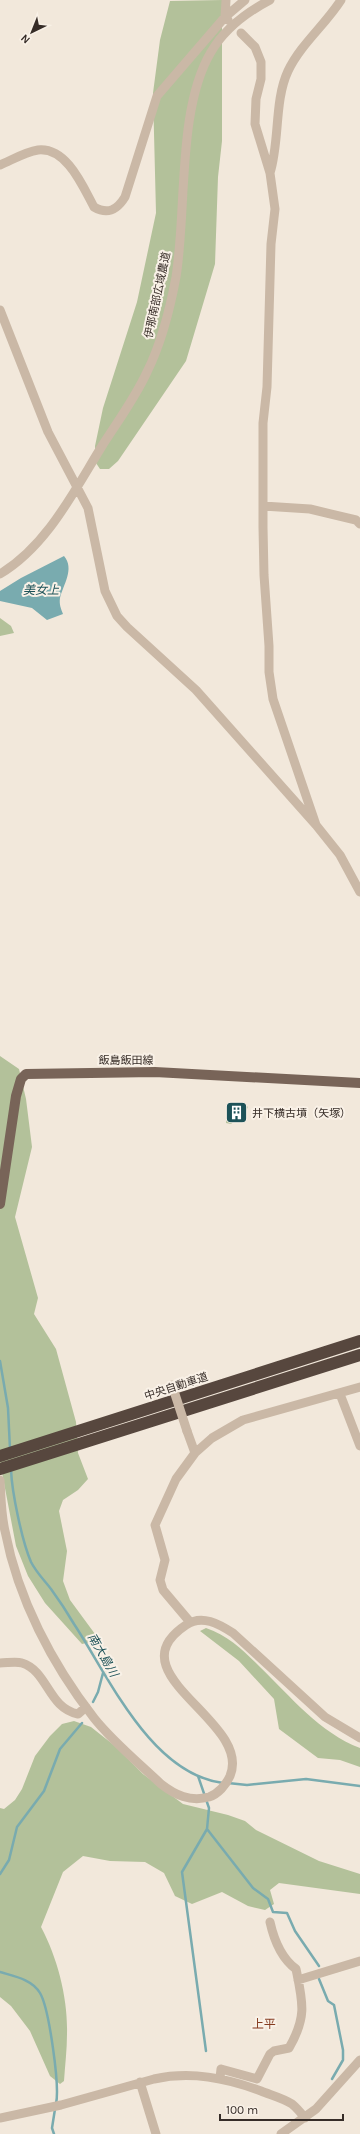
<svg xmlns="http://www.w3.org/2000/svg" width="360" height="2134" font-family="Karla,'Noto Sans JP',sans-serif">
<rect width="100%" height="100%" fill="#f2e8db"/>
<path fill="#b3c19a" d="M222,0V141L218,177L215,264L186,361L118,461L109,469H100L96,463L95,446L103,408L137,302L156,213L153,93L160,40L170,1Z
M0,618L11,626L14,633L0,636Z
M0,1056L19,1069L26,1099L32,1147L15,1217L38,1298L34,1314L56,1349L76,1422L78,1453L88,1479L78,1490L63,1500L59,1511L67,1551L63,1581L70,1600L95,1634L91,1642L82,1644L45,1603L28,1576L16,1546L0,1462Z
M245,1104L248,1107L245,1113L231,1124L226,1123L227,1114L239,1106H244Z
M206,1628C229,1636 244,1651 260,1667C290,1696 320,1733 360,1748V1767L340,1760L318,1758L279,1729L274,1699L239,1661L200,1631Z
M74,1721L91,1727L115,1746L143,1774L183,1804L228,1815L245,1821L256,1830L319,1861L360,1874V1894L279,1883L270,1890L274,1904L265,1910L248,1906L222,1892L192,1904L175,1896L164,1873L145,1862L110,1861L83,1856L63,1872L41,1927C58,1959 68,1999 67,2034C67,2050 65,2065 64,2081L60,2084L50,2076L30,2031L11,2006L0,1997V1808L4,1809L15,1800L22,1789L35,1756L50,1736L62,1724Z"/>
<path fill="#79abaf" d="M64,556C75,569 63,585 60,598C59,604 61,609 63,614L47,620L32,608L0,601V591L21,578Z"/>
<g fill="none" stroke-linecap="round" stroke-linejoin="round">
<path stroke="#79abaf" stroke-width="2.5" d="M0,1361L8,1408L10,1449
M11,1470C12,1493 22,1541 31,1562C36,1572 44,1580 51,1589C59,1600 67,1612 74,1624C109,1677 151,1774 223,1783
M93,1702L98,1692L103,1673
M198,1776L209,1808L207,1829L182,1872L206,2051
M228,1783L247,1785L306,1779L360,1786
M207,1829L253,1888L268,1899L273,1912L287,1913L295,1931L319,1966
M0,1874L9,1860L17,1827L44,1791L60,1749L82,1723
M0,1972C13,1976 32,1979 40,1993C49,2008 60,2086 56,2104
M319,1979L328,2001L334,2005L343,2050V2060L332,2079
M54,2134L52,2128L55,2109"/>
<path stroke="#cab8a6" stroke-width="9" d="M226,0L225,17L228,20
M241,33L255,47L261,62V79L256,99L255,124L270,173L275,209L271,244L267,387L263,423V527L264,575L269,646V672L273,699L316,825
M0,165C12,160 25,152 38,150C67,147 83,187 94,207C108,215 117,210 125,197L157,96L225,17L245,0
M270,173C280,141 274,101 288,71C301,44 325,25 341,0
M0,310L48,432L88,508L105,591L117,616L127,627L196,690L316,825L340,855L360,892
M263,506L310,509L356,520L360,524
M0,574C47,546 74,491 102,446C118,421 135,398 147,372C162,342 170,309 176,277C187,209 177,109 211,52C225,28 247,12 270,0
M340,1394L360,1446
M187,1431L195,1453
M0,1480C1,1497 1,1514 5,1531C18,1599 52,1664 94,1718C113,1742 139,1763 161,1784C175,1795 190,1802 209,1797C218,1794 226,1785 230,1776C253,1721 112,1674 186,1625C202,1614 219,1624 233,1633L325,1717L360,1738
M190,1622L163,1590L160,1580L165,1560L155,1525L176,1479L195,1453L212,1438L243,1420L360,1387
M0,1663C7,1663 16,1661 22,1663C48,1671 48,1708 78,1714L86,1707
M298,1980L360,1961
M220,2078L221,2069L257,2079L270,2054L274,2051L289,2048C307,2017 303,2003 296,1969C281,1958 274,1940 270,1922
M140,2082L156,2134
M0,2118L61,2105L154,2079C191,2071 226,2078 261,2091C271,2095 283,2098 292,2104C297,2108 301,2113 305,2118
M281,2134L316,2109L360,2060"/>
<path stroke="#786458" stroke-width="10" d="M0,1204L16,1096L21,1079L26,1074L155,1072L360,1083"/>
<path stroke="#57473e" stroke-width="12" d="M0,1456L360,1341
M0,1469L360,1355"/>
<path stroke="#cab8a6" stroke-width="9" d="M172,1385L187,1431"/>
</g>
<defs>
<symbol id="building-square" viewBox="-11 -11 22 22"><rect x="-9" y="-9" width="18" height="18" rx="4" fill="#1d5258" stroke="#f9f1e7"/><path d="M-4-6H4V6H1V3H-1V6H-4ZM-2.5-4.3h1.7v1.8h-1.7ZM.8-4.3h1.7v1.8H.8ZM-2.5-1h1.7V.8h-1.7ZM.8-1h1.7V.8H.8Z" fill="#fff"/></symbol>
</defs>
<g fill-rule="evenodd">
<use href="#building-square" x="224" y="1100" width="25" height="25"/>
</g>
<g text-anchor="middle" stroke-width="4" stroke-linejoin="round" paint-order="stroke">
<g font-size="11" fill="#362c27" stroke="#f9f1e7">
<text transform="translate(157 295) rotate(-78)" y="4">伊那南部広域農道</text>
<text x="126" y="1064">飯島飯田線</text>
<text transform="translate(176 1386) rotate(-18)" y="4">中央自動車道</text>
</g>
<g font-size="11" fill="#362c27" stroke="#f9f1e7" text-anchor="start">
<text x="252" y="1117">井下横古墳（矢塚）</text>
</g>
<g font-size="12" font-style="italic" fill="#1d5258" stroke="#f9f1e7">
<text x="41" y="594">美女上</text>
<text transform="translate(103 1655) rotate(60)" y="4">南大島川</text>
</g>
<g font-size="12" fill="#853b20" stroke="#f9f1e7">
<text x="264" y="2028">上平</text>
</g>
</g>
<g transform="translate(32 32) rotate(223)" stroke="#f9f1e7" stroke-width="3" paint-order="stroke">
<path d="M0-3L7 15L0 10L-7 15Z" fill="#362c27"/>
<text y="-6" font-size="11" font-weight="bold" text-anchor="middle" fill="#362c27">N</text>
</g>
<path d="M220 2114v6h123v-6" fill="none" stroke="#362c27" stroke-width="2"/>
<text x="226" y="2114" font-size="12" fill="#362c27" stroke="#f9f1e7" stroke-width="3" paint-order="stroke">100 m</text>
</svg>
